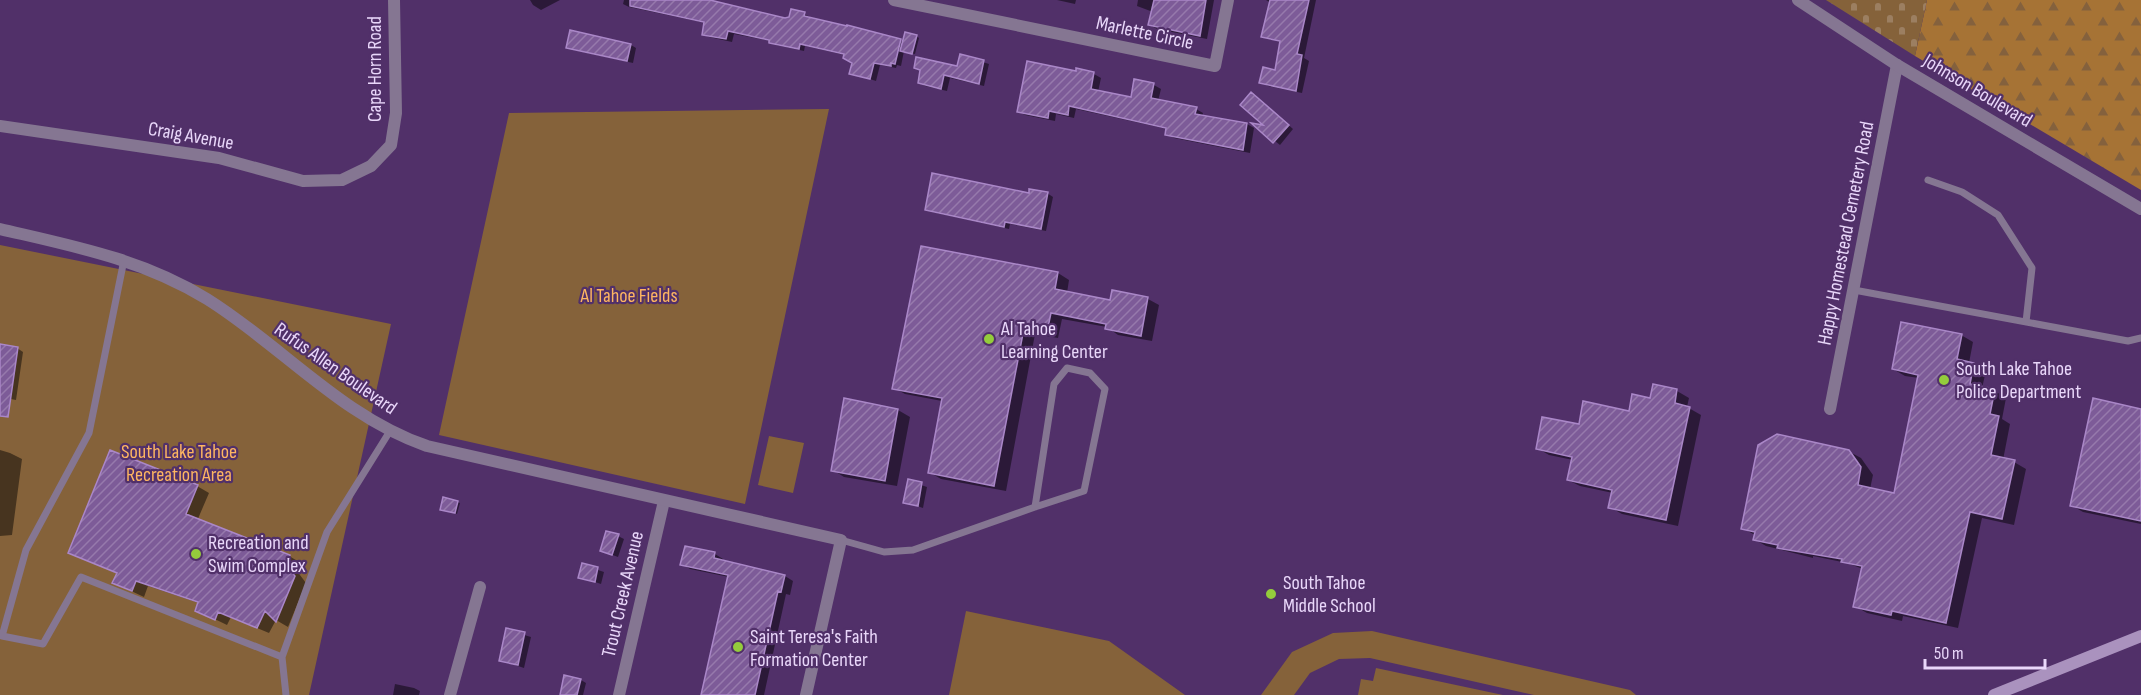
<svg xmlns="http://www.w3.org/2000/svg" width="2141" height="695" font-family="'Sofia Sans Condensed',sans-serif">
<defs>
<pattern id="forest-firs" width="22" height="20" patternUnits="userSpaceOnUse" patternTransform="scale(1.5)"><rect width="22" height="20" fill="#a67335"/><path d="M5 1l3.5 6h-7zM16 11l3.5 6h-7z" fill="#84613d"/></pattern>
<pattern id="cemetery-stones" width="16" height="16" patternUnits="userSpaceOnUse" patternTransform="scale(1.5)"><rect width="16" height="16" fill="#85623a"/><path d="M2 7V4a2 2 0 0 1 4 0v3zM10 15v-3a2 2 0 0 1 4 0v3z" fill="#9c7f61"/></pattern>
<pattern id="building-hatch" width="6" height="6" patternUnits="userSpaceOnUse" patternTransform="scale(1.5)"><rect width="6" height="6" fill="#7d5b98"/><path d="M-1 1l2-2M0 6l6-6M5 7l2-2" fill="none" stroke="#9679ac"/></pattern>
</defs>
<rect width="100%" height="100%" fill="#513069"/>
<path fill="url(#forest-firs)" d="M1927,0H2141V190L1915,56Z"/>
<path fill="url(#cemetery-stones)" d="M1826,0H1927L1915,56Z"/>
<path fill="#85623a" d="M829,109L745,504L439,435L509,113Z
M0,245L391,324L309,695H0Z
M769,436L804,443L793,493L758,485Z
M966,611L1109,641L1185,695H949Z
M1372,631L1630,690L1636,695H1534L1370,658L1339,659L1310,673L1294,695H1261L1292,652L1333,633Z
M1376,668L1503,695H1358L1361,679L1373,681Z"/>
<path fill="#0007" d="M530,0H560L541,10L533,5Z
M624,0H701L785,20L804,14L810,17L809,19L904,42L916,36L919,38L915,54L904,51L901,66L897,65L896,68L880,65L876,81L851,73L854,62L845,55L805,46L804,51L776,45L771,41L734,34L732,42L709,37L703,34L706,23L629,7L623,4Z
M1057,0H1076L1075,4Z
M1138,0H1214L1207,39L1157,29L1150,25L1153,12L1137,6Z
M1266,0H1316L1304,58L1309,61L1302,93L1268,86L1261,82L1276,71L1281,42L1263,36L1271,3Z
M631,45L636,48L633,63L574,50L568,47Z
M961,55L989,64L984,86L950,78L947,91L925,86L919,83L922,71L915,67L958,68Z
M1077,70L1094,74L1101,78L1098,92L1132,99L1154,85L1161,89L1158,101L1196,109L1203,113L1202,117L1247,124L1254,128L1250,153L1174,138L1167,134V129L1076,109L1074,118L1056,114L1055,121L1025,115L1018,111L1077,72Z
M1257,97L1293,129L1280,145L1256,126L1268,128Z
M1047,193L1053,197L1046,231L1010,224L1009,229L932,212L927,209Z
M1058,273L1069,280L1067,293L1112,301L1148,299L1159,305L1152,341L1118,335L1107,327L1062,319L1058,338L1035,334L1006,491L941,479L929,472L942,401L905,394L894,388Z
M1961,335L1973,342L1969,363L1986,371L1982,388L1995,391L2006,398L2002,419L2010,424L2003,460L2014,462L2026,469L2014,525L1982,518L1958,628L1903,616L1902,621L1867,613L1855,606L1863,569L1847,563L1813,556V558L1766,546L1754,539L1755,535L1742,528L1848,451L1861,458L1873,475L1870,489L1896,494L1919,378L1905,376L1893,369Z
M0,346L17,348L23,352L16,400L0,397Z
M1654,386L1677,391L1689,398L1687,407L1701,415L1678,526L1622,514L1610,507L1613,493L1580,486L1568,480L1573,460L1549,455L1537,448L1580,426L1630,413L1651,400Z
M898,410L910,417L897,486L844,477L833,470Z
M2141,410V524L2083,512L2071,505Z
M0,450L10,453L22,459L12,535L0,536Z
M111,452L197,486L209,493L197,521L289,556L301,563L297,571L306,583L288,627L276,620L269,633L231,617L227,625L196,610L199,603L148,586L144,597L114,583L118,574L70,552Z
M909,481L927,487L923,508L905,502Z
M457,502L460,503L457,514L444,510Z
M618,536L624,539L618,557L602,551Z
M686,547L715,554L723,559L722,562L785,576L793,581L790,595L786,594L764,695H702L729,577L690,569L682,564Z
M583,565L604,572L601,584L580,577Z
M507,630L531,637L524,668L500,660Z
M581,680L586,683L583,695H561Z
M395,684L414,688L420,691L419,695H393Z"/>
<path fill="url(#building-hatch)" stroke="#aa87c8" stroke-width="1.5" d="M630,0H710L785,18L789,17L791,9L805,12L804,16L847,26V25L901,39L895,64L891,63V66L874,63L870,79L849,74L852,63L843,58L844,54L800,44L799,49L769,43V40L728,31L726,39L702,35L704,22L630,6Z
M1154,0H1206L1200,36L1148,25Z
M1270,0H1309L1297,54L1302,55L1296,91L1259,83L1263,67L1275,70L1280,41L1261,37Z
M570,30L631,44L627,61L566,48Z
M905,32L917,35L912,54L900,51Z
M960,54L984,60L979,84L944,75L941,89L918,83L920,70L914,68L916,57L957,66Z
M1027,61L1076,71V68L1094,72L1091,89L1131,97L1134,79L1154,83L1151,98L1197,107L1195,114L1247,123L1243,150L1165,135L1166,128L1069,106L1068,115L1049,111L1048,118L1017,112Z
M1251,92L1289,125L1273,143L1251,123L1263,125L1240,105Z
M932,173L1029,193V189L1048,192L1041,229L1005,222L1004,227L925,210Z
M921,246L1058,272L1055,289L1110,300L1112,290L1148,297L1141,336L1105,329L1106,324L1051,313L1047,332L1024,328L994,486L928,473L942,398L892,389Z
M1901,322L1962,334L1957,359L1974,363L1970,384L1995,389L1990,414L1999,416L1991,455L2015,460L2002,519L1970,512L1946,623L1892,611L1891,615L1853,607L1862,566L1841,562L1842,559L1777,548L1778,545L1753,540L1755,532L1741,529L1758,445L1777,434L1849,450L1861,467L1858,485L1894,493L1918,375L1892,369Z
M0,344L18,347L8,417L0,416Z
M1653,384L1677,389L1675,403L1690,407L1666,520L1608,508L1612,490L1567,480L1572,457L1536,449L1542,417L1579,424L1583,401L1629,411L1632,394L1650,398Z
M844,398L898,409L885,481L831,471Z
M2093,398L2141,409V521L2070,506Z
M110,450L198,485L186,514L290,555L285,563L295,576L276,622L265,611L257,628L218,612L215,620L195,611L198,602L136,581L132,591L112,583L117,573L68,553Z
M908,479L922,482L918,506L903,503Z
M443,497L458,501L455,513L440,510Z
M606,531L619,534L612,555L600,551Z
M685,546L715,552L714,558L785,575L781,592L778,591L755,695H701L728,575L680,565Z
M582,563L598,567L595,582L578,578Z
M506,628L525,632L518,665L499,661Z
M564,675L581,679L577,695H560Z"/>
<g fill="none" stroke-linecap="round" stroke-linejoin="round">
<path stroke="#857692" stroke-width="7" d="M1928,180L1962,192L1998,215L2032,268L2026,322
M124,260L89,433L26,550L2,636L43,644L81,577L282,657L327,532L390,431
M1854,290L2128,341L2141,338
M841,540L884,552L913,550L1035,507L1084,491L1105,389L1090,373L1067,368L1054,384L1035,507
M282,657L286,695"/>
<path stroke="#857692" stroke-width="12" d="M894,0L1215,66L1228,0
M0,126L219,158L303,181L342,180L371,166L391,145L396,113L394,0
M1830,409L1897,65
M450,695L480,587
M619,695L664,501"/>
<path stroke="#857692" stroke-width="12" d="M1798,0L1897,65L2141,209
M0,229C73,246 142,259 207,299C281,345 342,417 427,446L841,540L806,695"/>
<path stroke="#aa92be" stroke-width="12" d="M1994,695L2141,636"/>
</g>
<g fill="#94cc3c" stroke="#513069" stroke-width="2">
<circle cx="989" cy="339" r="6"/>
<circle cx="1944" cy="380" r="6"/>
<circle cx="196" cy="554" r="6"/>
<circle cx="1271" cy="594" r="6"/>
<circle cx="738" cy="647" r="6"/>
</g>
<g text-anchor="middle" stroke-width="4.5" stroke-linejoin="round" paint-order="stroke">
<g font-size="20" fill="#e9d7fa" stroke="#513069">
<text transform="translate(1145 32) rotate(12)" y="7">Marlette Circle</text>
<text transform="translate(374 69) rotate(-90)" y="7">Cape Horn Road</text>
<text transform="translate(1978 90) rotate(31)" y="7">Johnson Boulevard</text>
<text transform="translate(191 135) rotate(10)" y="7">Craig Avenue</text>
<text transform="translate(1845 233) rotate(-79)" y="7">Happy Homestead Cemetery Road</text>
<text transform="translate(336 368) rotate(35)" y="7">Rufus Allen Boulevard</text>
<text transform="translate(622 594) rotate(-77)" y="7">Trout Creek Avenue</text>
</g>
<g font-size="20" fill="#feb661" stroke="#513069">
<text x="629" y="302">Al Tahoe Fields</text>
<text x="179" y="458">South Lake Tahoe<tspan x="179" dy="23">Recreation Area</tspan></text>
</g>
<g font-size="20" fill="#e9d7fa" stroke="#513069" text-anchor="start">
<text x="1001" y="335">Al Tahoe<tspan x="1001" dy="23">Learning Center</tspan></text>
<text x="1956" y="375">South Lake Tahoe<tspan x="1956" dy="23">Police Department</tspan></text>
<text x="208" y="549">Recreation and<tspan x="208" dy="23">Swim Complex</tspan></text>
<text x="1283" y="589">South Tahoe<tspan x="1283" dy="23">Middle School</tspan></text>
<text x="750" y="643">Saint Teresa's Faith<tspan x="750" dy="23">Formation Center</tspan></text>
</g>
</g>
<path d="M1925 659v9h120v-9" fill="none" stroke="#e9d7fa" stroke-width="3"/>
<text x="1934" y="659" font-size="18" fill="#e9d7fa" stroke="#513069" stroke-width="4.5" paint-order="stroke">50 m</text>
</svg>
